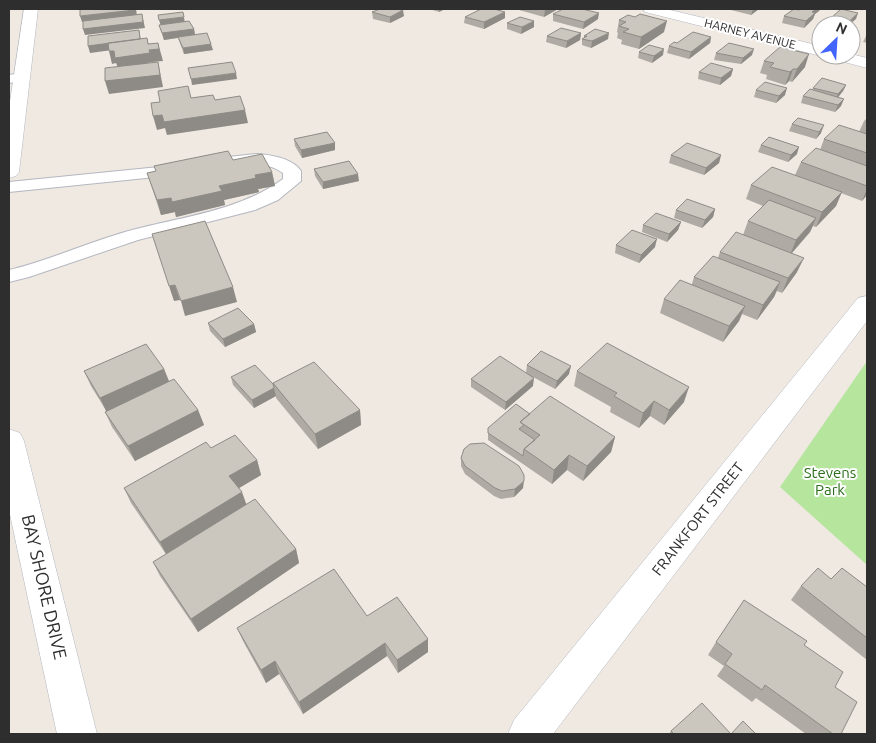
<svg xmlns="http://www.w3.org/2000/svg" width="876" height="743" font-family="Ubuntu,sans-serif">
<rect width="100%" height="100%" fill="#efe9e1"/>
<path fill="#b6e59e" d="M867,361V565L780,487Z"/>
<g fill="none" stroke-linecap="round" stroke-linejoin="round">
<defs>
<path id="service" d="M22,73L27,74L29,77L27,80L9,83V75Z
M257,154C272,155 292,158 301,171V181L278,200L255,210L138,240L29,277L9,282V270C48,261 86,243 125,232C178,217 238,212 283,179V173C262,158 249,170 228,165L225,161L228,157Z
M179,165L185,166L188,170L185,174L9,192V182Z"/>
<path id="minor" d="M24,9H38L19,172L16,176L9,178V108Z
M643,9H666L821,46V55H824L821,56L645,12Z
M851,54L867,58V68L829,58L827,55Z
M867,296V321L553,734H508L514,720L858,298Z
M9,429L20,433L24,441L97,734H57L9,510Z"/>
</defs>
<use href="#service" stroke="#b4b7c1" stroke-width="2"/>
<use href="#minor" stroke="#b4b7c1" stroke-width="1"/>
<use href="#service" fill="#fff" fill-rule="evenodd"/>
<use href="#minor" fill="#fff" fill-rule="evenodd"/>
</g>
<path fill="#afaba4" d="M429,9H445L439,12Z
M519,9H558L544,17L519,10Z
M731,9H759L751,15L731,10Z
M801,9H820L819,11L815,14L813,19L804,28L782,23L784,16Z
M372,12L404,16L390,23L373,19Z
M505,12V18L484,29L464,23L465,17Z
M553,14L598,19L583,29L553,21Z
M619,20L664,32L639,49L621,44L622,40L617,38L618,33L617,32Z
M185,21L194,29L195,35L213,50L184,54L178,38L164,40L159,25Z
M507,23L534,27L521,34L507,29Z
M820,27H821V34H818Z
M581,33L580,40L566,48L546,42L547,36Z
M867,35V43L863,42L866,36Z
M584,36L608,39L591,48L582,45V39L584,38Z
M711,37L710,43L689,59L667,53L669,46L677,43Z
M639,52L663,55L652,63L638,58Z
M716,53L752,55L741,64L714,60Z
M764,61L805,67L792,82L789,81L785,85L766,79L767,75L760,73Z
M733,69L731,76L720,85L698,79L699,72Z
M846,85L843,91L838,97L841,106L835,112L801,103L803,96L812,90L813,88Z
M756,90L785,95L776,103L754,97Z
M867,118V195L862,201L841,193L836,206L816,227L813,226L810,232L792,253L797,272L782,293L777,291L774,297L757,320L742,314L739,321L723,342L660,313L664,299L692,284L694,277L718,258L720,252L743,235L748,221L763,206L746,199L751,185L795,175L801,162L820,150L824,139L859,132L864,121Z
M792,124L821,133L816,139L789,131Z
M294,139L335,143V150L302,158L295,146Z
M761,145L797,154L788,162L758,152Z
M671,155H721L719,163L704,175L669,163Z
M233,160L272,172L275,186L258,189L259,192L224,200L225,205L176,217L175,212L161,215L147,173Z
M314,169L359,181L323,189L315,176Z
M715,209L713,217L702,228L674,218L676,210Z
M681,222L678,230L667,242L642,232L643,225Z
M616,245L655,247L639,263L615,253Z
M208,323L254,324L256,332L225,347L210,331Z
M527,365L569,374L555,389L533,377V386L505,410L471,387V379L526,373Z
M164,369L169,381L198,410L204,425L135,461L112,427L105,412H107L91,386L84,371Z
M577,371L684,402L664,425L650,416L639,428L610,412L611,407L574,386Z
M231,377L273,384V383L360,410L361,425L318,449L276,398V396L254,408L233,385Z
M530,414L615,437L611,452L583,481L567,470L552,484L488,440V428Z
M211,448L257,460L261,475L239,488L246,505L296,549L299,563L198,632L160,576L153,562L166,554L131,503L124,488Z
M461,458L523,488L514,497L501,499L494,496L465,474L461,466Z
M831,579L867,587V660L791,600L801,586Z
M367,616L428,652L398,673L387,656L303,714L279,674L266,683L243,641L237,628Z
M716,642L804,645L835,687L841,734H806L756,698L752,702L717,676L724,666L708,655Z
M671,731L731,734H756H669Z"/>
<path fill="#8e8b86" d="M136,9L137,16L82,22L80,16Z
M439,9H445L439,12Z
M548,9H558L544,17L545,10Z
M753,9H759L751,15Z
M816,9H820L819,11L815,14L813,19L804,28L806,21L812,12Z
M403,10L404,16L390,23V17Z
M505,12V18L484,29V22Z
M599,13L598,19L583,29L584,22Z
M858,13L856,19L849,25H845Z
M142,14L145,28L85,35L83,29Z
M184,17L185,24L161,26L159,20Z
M534,21V27L521,34L522,27Z
M667,21L664,32L639,49L641,37Z
M194,29L195,35L164,40L162,33Z
M139,30L142,46L90,53L88,46Z
M581,33L580,40L566,48L567,41Z
M609,33L608,39L591,48L592,41Z
M711,37L710,43L689,59L691,52Z
M147,38L150,50L158,43L163,61L152,62L119,70L116,63L112,64L109,51Z
M211,44L213,50L184,54L183,48Z
M664,49L663,55L652,63L654,56Z
M754,49L752,55L741,64L743,58Z
M809,54L805,67L792,82L797,69Z
M158,62L163,87L109,94L105,81Z
M733,69L731,76L720,85L721,78Z
M793,69L789,81L785,85L790,72Z
M236,73L237,79L192,85L191,79Z
M846,85L843,91L835,101L838,94Z
M787,88L785,95L776,103L779,96Z
M844,99L841,106L835,112L838,105Z
M245,110L248,123L167,135L165,128L157,130L153,116L162,115Z
M824,125L821,133L816,139L819,132Z
M335,143V150L302,158L301,150Z
M799,147L797,154L788,162L791,155Z
M721,155L719,163L704,175L706,168Z
M272,172L275,186L258,189L259,192L224,200L225,205L176,217L175,212L161,215L157,200L219,186L255,175Z
M358,174L359,181L323,189V182Z
M867,189V195L862,201Z
M842,192L836,206L816,227L822,212Z
M715,209L713,217L702,228L705,220Z
M816,218L810,232L790,255L796,240Z
M681,222L678,230L667,242L669,234Z
M657,239L655,247L639,263L641,255Z
M804,258L797,272L782,293L788,278Z
M780,282L774,297L757,320L763,305Z
M175,285L180,300L174,301L169,286Z
M233,287L237,302L185,316L181,301Z
M745,306L739,321L723,342L729,326Z
M254,324L256,332L225,347L223,339Z
M571,366L569,374L555,389L557,381Z
M164,369L170,384L107,413L100,398Z
M534,378L533,386L505,410L506,402Z
M689,387L684,402L664,425L669,410Z
M274,388L276,396L254,408L252,400Z
M654,401L650,416L639,428L643,413Z
M198,410L204,425L135,461L128,446Z
M360,410L361,425L318,449L315,434Z
M615,437L611,452L583,481L587,466Z
M569,455L567,470L552,484L554,470Z
M257,460L261,475L234,491L229,476Z
M524,481L523,488L514,497L515,489Z
M242,492L247,506L167,556L160,542Z
M296,549L299,563L198,632L191,619Z
M428,639V652L398,673L397,660Z
M385,643L387,656L303,714L299,702Z
M275,661L279,674L266,683L261,670Z"/>
<path fill="#cbc7bf" stroke="#8e8b86" d="M80,9H135V10L80,16Z
M380,9H396L403,10L390,17L372,12Z
M481,9H494L505,12L484,22L465,17Z
M563,9H582L599,13L584,22L553,14Z
M794,9L799,10L801,9H816L812,12L815,13L806,21L784,16Z
M841,9L858,13L845,25H823Z
M183,12L184,17L159,20L158,15Z
M142,14L143,22L83,29V21Z
M640,14L667,21L641,37L623,32L629,29L619,26L626,22L619,20L628,15L635,17Z
M520,17L534,21L522,27L507,23Z
M189,21L194,29L162,33L159,25Z
M561,28L581,33L567,41L547,36Z
M595,29L609,33L592,41L582,39L587,36H584Z
M139,30L140,39L88,46V36Z
M693,32L711,37L691,52L669,46L674,42L677,43Z
M207,33L211,44L183,48L178,37Z
M147,38L148,44L158,43L159,49L149,50L150,53L115,58L114,51H109L108,43Z
M729,43L754,49L743,58L716,53Z
M649,45L664,49L654,56L639,52Z
M780,47L809,54L797,69H793L790,72L770,67L774,63L764,61Z
M158,62L160,75L105,81V68Z
M232,62L236,73L191,79L188,68Z
M711,63L733,69L721,78L699,72Z
M822,78L846,85L838,94L813,88Z
M765,82L787,88L779,96L756,90Z
M188,86L191,98L213,95L215,100L240,96L245,110L164,122L162,115L153,116L151,103L160,102L158,91Z
M810,89L844,99L838,105L803,96Z
M798,118L824,125L819,132L792,124Z
M839,125L867,134V153L824,139Z
M327,132L335,143L301,150L294,139Z
M769,137L799,147L791,155L761,145Z
M687,143L721,155L706,168L671,155Z
M816,148L867,166V169L866,170L867,171V186L801,162Z
M228,151L233,160L262,154L272,172L255,175L256,178L219,186L222,191L172,202L171,198L157,200L147,173L156,171L154,166Z
M349,161L358,174L323,182L314,169Z
M772,167L842,192L822,212L751,185Z
M687,199L715,209L705,220L676,210Z
M769,200L816,218L796,240L748,221Z
M656,213L681,222L669,234L643,225Z
M205,221L233,287L181,301L175,285L169,286L152,234Z
M632,230L657,239L641,255L616,245Z
M736,232L804,258L788,278L720,252Z
M713,256L780,282L763,305L694,277Z
M680,280L745,306L729,326L664,299Z
M238,308L254,324L223,339L208,323Z
M607,343L689,387L669,410L654,401L643,413L614,396L617,393L577,371Z
M146,344L164,369L100,398L84,371Z
M541,351L571,366L557,381L527,365Z
M500,356L534,378L506,402L471,379Z
M314,362L360,410L315,434L273,383Z
M255,365L273,384L274,388L252,400L231,377Z
M174,379L198,410L128,446L105,412Z
M550,396L615,437L587,466L569,455L554,470L524,449L540,435L520,422Z
M516,404L530,414L520,422L524,425L519,429L535,440L524,449L523,456L488,433V428Z
M235,435L257,460L229,476L242,492L160,542L124,488L206,442L211,448Z
M484,443L519,466L524,475V481L515,489L502,491L495,488L465,466L461,458L464,449L470,444Z
M255,499L296,549L191,619L153,562Z
M818,568L831,579L842,568L867,587V638L801,586Z
M334,569L367,616L397,597L428,639L397,660L385,643L299,702L275,661L261,670L237,628Z
M744,600L807,641L804,645L843,672L835,687L857,702L841,734H833L765,685L762,690L725,664L732,654L716,642Z
M702,703L731,734L743,721L756,734H674L671,731Z"/>
<g text-anchor="middle" stroke-width="4" stroke-linejoin="round" paint-order="stroke">
<g font-size="12" fill="#2e2e2e" stroke="#fff">
<text transform="translate(750 34) rotate(14)" y="4">HARNEY AVENUE</text>
</g>
<g font-size="15" fill="#2c6e1b" stroke="#fff">
<text x="830" y="478">Stevens<tspan x="830" dy="17">Park</tspan></text>
</g>
<g font-size="15" fill="#2e2e2e" stroke="#fff">
<text transform="translate(698 519) rotate(-52)" y="5">FRANKFORT STREET</text>
</g>
<g font-size="18" fill="#2e2e2e" stroke="#fff">
<text transform="translate(44 587) rotate(77)" y="6">BAY SHORE DRIVE</text>
</g>
</g>
<rect width="876" height="743" fill="none" stroke="#2e2e2e" stroke-width="20"/>
<g transform="translate(836 40) rotate(25)"><circle r="24" fill="#ffffff" stroke="#ababab"/>
<path d="M0-4L9 19L0 12L-9 19Z" fill="#4264fb"/>
<text y="-8" font-size="14" font-weight="bold" text-anchor="middle" fill="#2e2e2e">N</text>
</g>
</svg>
